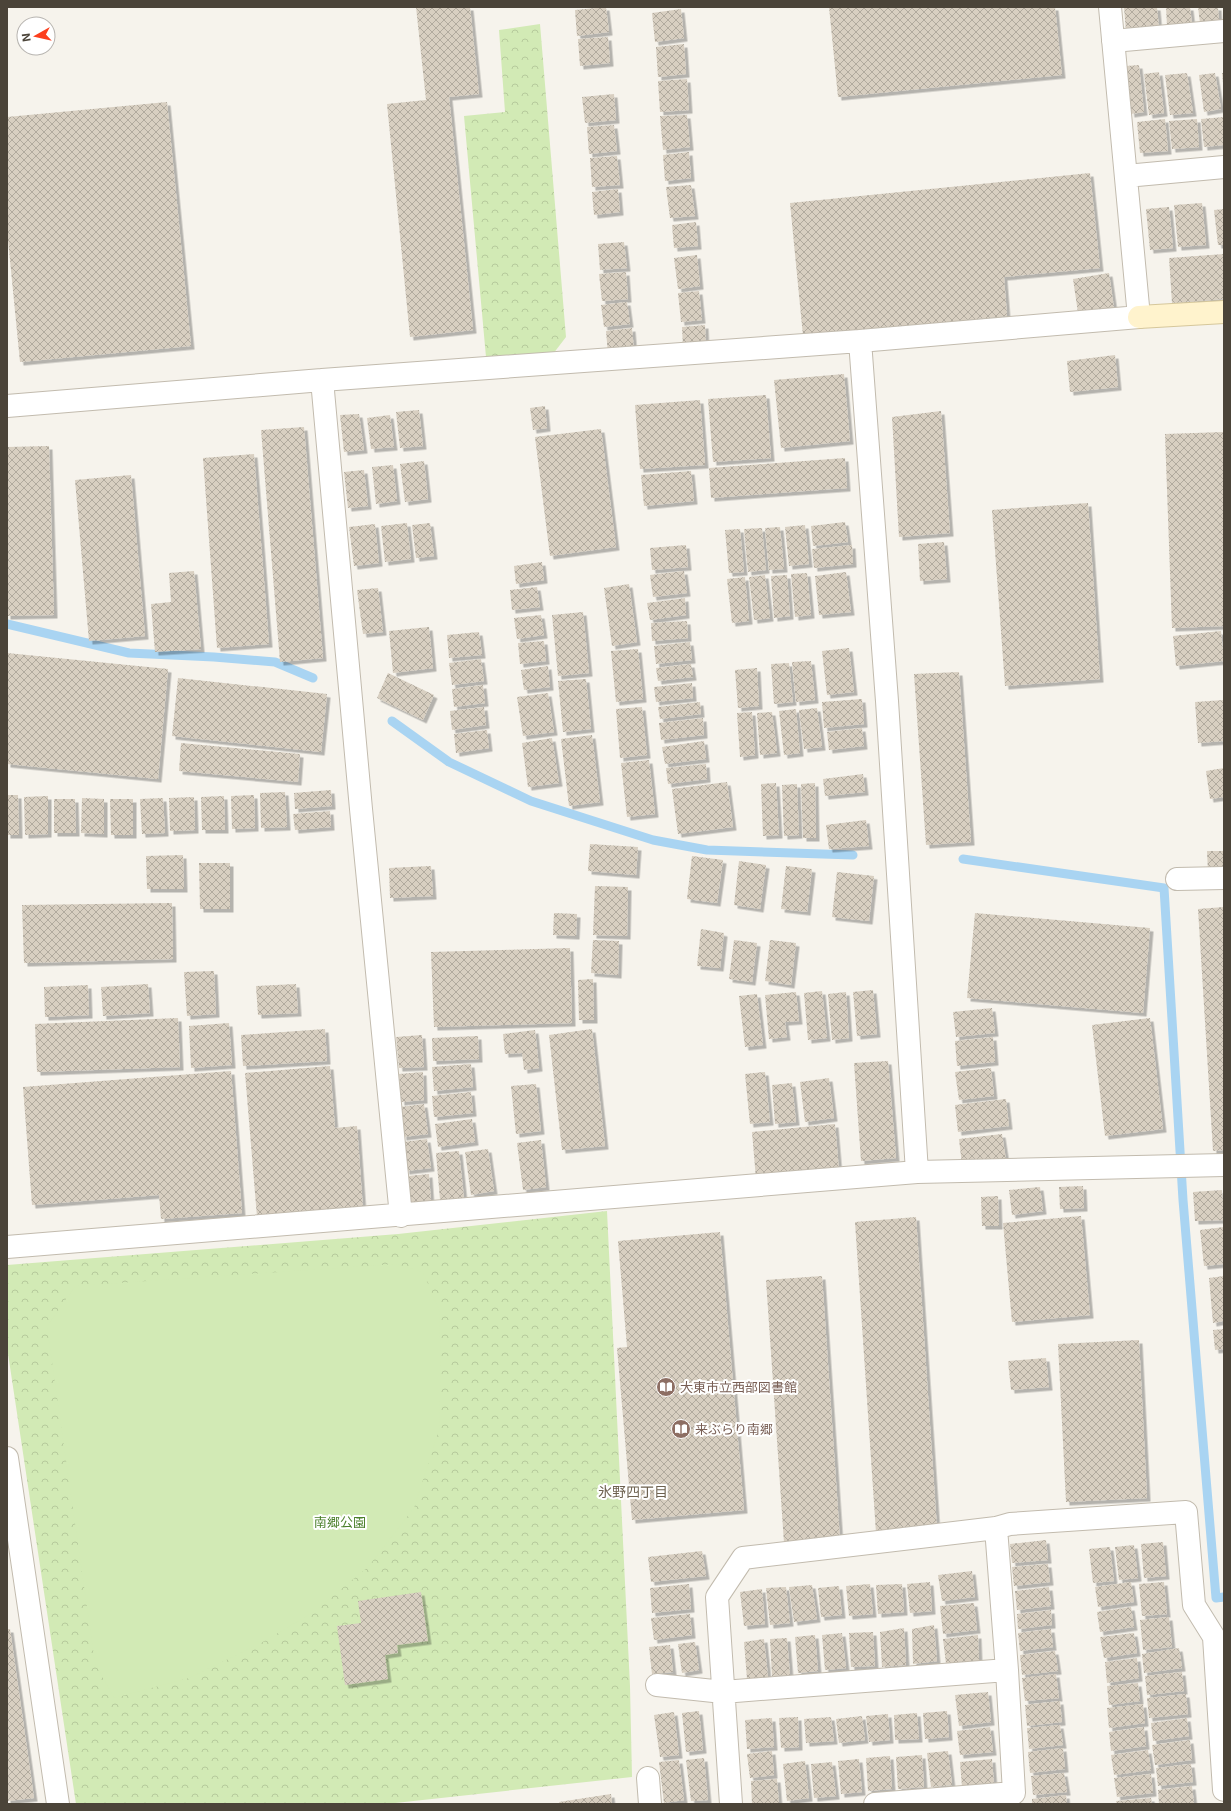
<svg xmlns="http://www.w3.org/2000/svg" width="1231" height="1811" font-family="Inter,'Noto Sans JP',sans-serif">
<defs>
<pattern id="park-crowns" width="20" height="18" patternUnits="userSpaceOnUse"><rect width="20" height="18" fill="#d2eab5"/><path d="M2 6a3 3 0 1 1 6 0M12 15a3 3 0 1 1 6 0" fill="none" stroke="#b6ca9c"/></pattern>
<pattern id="building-cross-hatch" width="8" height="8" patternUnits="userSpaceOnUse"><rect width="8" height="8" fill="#d8cfc1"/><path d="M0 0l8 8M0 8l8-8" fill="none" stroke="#b1aa9e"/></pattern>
<filter id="shadow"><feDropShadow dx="3.5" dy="3.5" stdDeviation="0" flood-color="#0004"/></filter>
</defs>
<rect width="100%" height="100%" fill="#f6f3ec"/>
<path fill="url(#park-crowns)" d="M540,24L566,337L553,354L486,357L464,116L505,112L499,30Z
M607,1211L630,1686L632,1777L386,1804H76L7,1347V1265L398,1234Z"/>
<path fill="#d2eab5" d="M396,1264L423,1272L439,1310L441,1368L439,1430L414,1508L368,1567L312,1613L261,1643L189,1678L114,1698L95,1663L47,1327L75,1286Z"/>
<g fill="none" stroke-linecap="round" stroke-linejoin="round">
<path stroke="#a9d4f2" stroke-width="9" d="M7,624L129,653L214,657L275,662L313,678
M392,721L449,762L531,801L653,840L707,850L853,855
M963,859L1164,888L1183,1200L1216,1598L1224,1597"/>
</g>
<path fill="url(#building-cross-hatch)" filter="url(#shadow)" d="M416,7H470L479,94L449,97L473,330L410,337L387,104L426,100Z
M606,7L609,32L577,36L575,10Z
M829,7H1055L1062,75L838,97Z
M1124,7H1157L1159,29L1126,32Z
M1166,7H1190L1192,24L1167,26Z
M1198,7H1218L1219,21L1200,23Z
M681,9L684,38L655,42L652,13Z
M608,37L610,63L580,66L578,39Z
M684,44L686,74L658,77L656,47Z
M1139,65L1144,112L1131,114L1126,66Z
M1159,72L1164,113L1149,115L1144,74Z
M1187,73L1193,113L1170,115L1165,75Z
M1215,73L1221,109L1204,112L1199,75Z
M1222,73H1224V83H1223Z
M687,79L689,110L660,112L658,81Z
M614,94L616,120L585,123L582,97Z
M167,102L191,346L20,362L7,230V117Z
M687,115L690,147L663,150L660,116Z
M1224,117V145L1204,147L1201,119Z
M1165,119L1168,151L1140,153L1137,122Z
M1197,119L1199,147L1172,149L1169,121Z
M614,125L617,151L589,154L587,127Z
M689,152L691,178L665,181L663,155Z
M617,156L620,185L592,187L590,158Z
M1090,173L1100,268L1004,277L1007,316L803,336L790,203Z
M691,185L695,216L670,218L666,187Z
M618,189L620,212L594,215L592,192Z
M1202,203L1206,245L1178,247L1174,205Z
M1169,207L1173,248L1150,250L1146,209Z
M1224,209V245H1218L1214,210Z
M696,222L698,246L674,248L672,225Z
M624,242L627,268L600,270L598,244Z
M1224,254V299L1172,303L1169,258Z
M697,255L700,286L678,289L674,258Z
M626,272L628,299L602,301L599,274Z
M1109,273L1114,308L1078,313L1073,279Z
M699,291L702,320L681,322L678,293Z
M627,302L630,324L604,327L601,305Z
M705,325L706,347L683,348L682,327Z
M632,328L634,351L608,354L606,331Z
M1115,355L1118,387L1070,392L1067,361Z
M844,374L850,441L781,448L774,380Z
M766,395L771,458L713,462L708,399Z
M700,400L705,465L640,469L635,405Z
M545,406L547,428L533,430L530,408Z
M419,410L423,446L400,448L396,412Z
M941,411L950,533L899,537L892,417Z
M359,414L364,450L344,452L340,415Z
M390,415L394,447L371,449L367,418Z
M304,427L323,658L280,662L261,430Z
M601,429L616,547L550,556L535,437Z
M1224,432V626L1172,628L1165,434Z
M49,446L54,615L7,616V447Z
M254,454L269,644L217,648L203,458Z
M845,458L847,488L711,498L709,468Z
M424,461L428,499L405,502L400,464Z
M393,465L397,501L376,504L372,467Z
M364,470L368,506L348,508L344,472Z
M691,471L694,501L644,506L641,475Z
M131,475L145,636L89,641L75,480Z
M1088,503L1100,679L1005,686L992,510Z
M845,522L848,542L813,546L811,526Z
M407,523L411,559L385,562L381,526Z
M430,523L434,556L416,558L412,525Z
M375,524L379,563L354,566L349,527Z
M805,525L809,564L789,566L785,527Z
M780,527L784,569L769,570L765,528Z
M762,528L766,570L748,572L744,529Z
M740,529L744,572L729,573L725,530Z
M944,542L947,579L920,581L918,544Z
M686,545L688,567L652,570L650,548Z
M852,545L853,564L814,568L812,549Z
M542,562L544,580L516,584L514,566Z
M194,571L201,649L155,652L151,604L171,602L169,573Z
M684,571L687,593L653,597L650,575Z
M846,572L851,612L819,615L815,576Z
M807,573L811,615L795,617L791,574Z
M765,575L770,618L754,620L749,577Z
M787,575L790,616L774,618L771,576Z
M745,577L749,621L732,623L727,579Z
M629,584L637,642L612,646L604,588Z
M537,587L540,607L512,610L510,590Z
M378,588L383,632L363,634L357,590Z
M685,598L686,615L650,620L647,603Z
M583,612L589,673L558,676L552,615Z
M541,615L544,635L517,639L514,618Z
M687,621L688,638L652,641L651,623Z
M429,627L433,668L393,673L389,631Z
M1221,631L1224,661L1176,666L1173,636Z
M479,632L482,655L449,658L447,635Z
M544,641L546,661L520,664L518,643Z
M690,642L692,660L656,664L654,646Z
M849,648L854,692L827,695L822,651Z
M638,649L643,699L616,702L611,651Z
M7,653L168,669L158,779L7,764Z
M481,659L484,681L452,685L449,663Z
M811,661L815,700L796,702L792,662Z
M789,663L793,702L774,704L771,664Z
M691,664L693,677L658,681L656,668Z
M548,666L550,687L524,690L521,670Z
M757,668L759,706L738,708L735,670Z
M959,672L971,842L926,845L914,674Z
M388,673L434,695L423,720L377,698Z
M178,678L327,694L321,752L172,736Z
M586,679L591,729L563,732L558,681Z
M692,683L693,698L656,702L654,687Z
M483,685L485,703L454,707L452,689Z
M548,693L554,732L523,736L517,697Z
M862,699L864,724L824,728L822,702Z
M1224,700V741L1198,743L1195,702Z
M700,702L701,714L660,719L658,707Z
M484,707L486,725L452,730L450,711Z
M642,707L647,755L620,758L616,709Z
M817,708L822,747L804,749L799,710Z
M796,709L800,753L784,755L779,711Z
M752,712L755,755L740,757L737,713Z
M772,712L777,753L760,755L757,713Z
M703,718L704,735L661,740L659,723Z
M862,728L864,746L829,750L827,732Z
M487,730L489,748L456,753L454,734Z
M592,735L600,802L569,806L561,739Z
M552,738L559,783L528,787L522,743Z
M704,741L706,759L665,764L662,747Z
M181,743L300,754L298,782L179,771Z
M649,760L655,814L627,817L621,763Z
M706,764L707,779L668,784L666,768Z
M1224,768V797L1210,799L1206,771Z
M863,774L865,792L825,796L823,779Z
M727,782L733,827L678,834L672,789Z
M776,783L779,835L763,836L761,784Z
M815,783L816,838H803L801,784Z
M797,784L799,835L784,836L782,785Z
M331,790L332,806L295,809L294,793Z
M285,792L287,827L261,828L260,793Z
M7,795H18L19,835H7Z
M254,795L255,828L232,829L231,796Z
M48,796V834L25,835L24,797Z
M224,796L225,830H202L201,797Z
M194,797L195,830L170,831L169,798Z
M82,798L104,799V834L81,833Z
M163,798L165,833L142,834L140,799Z
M54,799H75L76,833H54Z
M110,799H133V835H111Z
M330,811L331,827L295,830L293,814Z
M866,820L869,846L829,849L826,825Z
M590,844L638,847L636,875L588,871Z
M1207,851H1224V872H1208Z
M183,855L184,889H147L146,856Z
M692,856L723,860L717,903L687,899Z
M739,861L766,865L760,909L734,905Z
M199,863H230V909H200Z
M431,866L433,896L390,898L389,868Z
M786,866L812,869L807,912L781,909Z
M837,872L874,876L869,921L832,917Z
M595,886L628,887L627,936L593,935Z
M172,903L173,959L24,963L22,905Z
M1224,907V1150L1213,1151L1198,909Z
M554,913L577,914L576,936L553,935Z
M975,913L1150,928L1143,1013L967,998Z
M701,929L724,933L720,968L697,966Z
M593,940L619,941L618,975L591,973Z
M734,940L757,943L752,982L729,979Z
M770,940L796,943L791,985L765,981Z
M570,948L572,1023L434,1027L431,952Z
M214,971L216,1014L187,1016L184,972Z
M593,979L594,1020H579L578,980Z
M148,984L150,1013L103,1016L101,987Z
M296,984L298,1013L258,1015L256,986Z
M88,985L89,1015L45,1017L44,987Z
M873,990L877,1034L857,1036L853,992Z
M822,991L827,1038L808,1040L804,993Z
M796,992L799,1021L785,1022L787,1037L769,1039L765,995Z
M846,992L849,1038L832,1040L828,994Z
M757,994L763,1045L745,1047L739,996Z
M992,1008L995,1033L956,1037L953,1012Z
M178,1018L180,1067L37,1072L35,1024Z
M1150,1018L1163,1129L1105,1136L1092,1025Z
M229,1023L232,1065L191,1068L189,1026Z
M325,1029L327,1061L243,1066L241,1035Z
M592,1029L605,1146L562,1150L549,1035Z
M535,1030L539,1068L524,1070L522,1053L505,1054L503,1034Z
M422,1035L424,1067L399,1068L396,1037Z
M478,1036L479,1059L433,1061L432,1038Z
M993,1037L995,1062L957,1066L955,1041Z
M888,1061L896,1158L861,1161L854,1063Z
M471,1064L473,1087L434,1091L432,1067Z
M330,1066L335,1128L357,1126L363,1209L257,1217L245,1073Z
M991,1068L994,1096L959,1100L955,1072Z
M231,1071L242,1213L161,1219L159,1195L32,1205L23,1087Z
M423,1072L424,1100L401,1102L399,1074Z
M765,1072L770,1122L750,1124L745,1074Z
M829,1078L834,1118L805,1122L800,1082Z
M792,1083L796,1122L775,1124L772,1085Z
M536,1084L541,1131L516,1134L511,1086Z
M471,1092L473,1113L434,1117L432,1096Z
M1006,1099L1009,1126L958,1132L955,1105Z
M424,1104L428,1134L403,1137L400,1107Z
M472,1119L475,1142L438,1147L435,1124Z
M835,1124L839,1171L756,1179L752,1132Z
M1002,1134L1006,1160L962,1165L959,1139Z
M427,1139L431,1168L406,1171L403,1142Z
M541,1140L546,1187L523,1190L517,1143Z
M488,1149L494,1191L471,1195L465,1152Z
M459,1151L464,1198L440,1200L436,1153Z
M429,1174L431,1203L410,1205L408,1176Z
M1083,1186L1084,1208L1060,1209L1059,1187Z
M1040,1187L1043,1211L1012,1215L1009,1190Z
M1222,1190L1224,1220L1195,1221L1193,1192Z
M998,1196L999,1226H982L981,1197Z
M1081,1216L1090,1315L1012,1322L1003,1223Z
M916,1217L937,1529L876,1533L855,1222Z
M1224,1227V1264L1204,1266L1200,1230Z
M720,1232L744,1510L632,1520L617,1348L627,1347L618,1241Z
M822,1276L840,1540L784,1543L766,1280Z
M1224,1276V1321L1213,1323L1209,1278Z
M1224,1329V1349L1215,1350L1213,1330Z
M1139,1340L1147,1498L1066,1502L1058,1344Z
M1046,1358L1049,1387L1011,1390L1008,1361Z
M1046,1540L1048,1560L1012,1563L1010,1544Z
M1163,1542L1166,1576L1144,1578L1141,1544Z
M1134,1545L1138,1578L1119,1580L1115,1547Z
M1110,1547L1114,1581L1093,1583L1089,1549Z
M702,1551L706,1576L651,1582L648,1557Z
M1048,1564L1050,1582L1014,1586L1012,1567Z
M972,1571L975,1597L942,1601L938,1575Z
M930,1582L932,1611L910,1613L907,1584Z
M1131,1582L1134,1602L1098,1607L1095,1587Z
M1164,1582L1167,1614L1142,1616L1139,1584Z
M689,1584L691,1609L652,1613L650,1588Z
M870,1584L873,1614L849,1616L846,1586Z
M902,1584L904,1612L878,1614L876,1585Z
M812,1585L817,1619L794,1622L789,1587Z
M839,1586L842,1615L821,1617L818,1588Z
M786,1587L790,1623L770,1625L766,1588Z
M1049,1587L1051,1606L1017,1610L1015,1591Z
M762,1589L765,1624L744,1626L740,1592Z
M421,1592L428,1641L397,1645L398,1653L385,1655L388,1679L345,1685L337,1626L361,1623L358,1601Z
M974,1603L977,1630L943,1634L940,1606Z
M1131,1607L1134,1627L1100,1632L1097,1612Z
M1051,1610L1052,1625L1018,1629L1017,1614Z
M690,1614L692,1635L654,1640L651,1618Z
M1169,1617L1172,1647L1143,1650L1140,1620Z
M934,1625L937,1661L913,1664L912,1629Z
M904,1628L906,1665L882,1667L880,1632Z
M7,1629H10L34,1798L7,1801Z
M1051,1629L1053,1647L1020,1651L1018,1633Z
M873,1632L875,1666L851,1667L849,1633Z
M842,1633L846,1668L825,1670L822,1635Z
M1134,1633L1137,1653L1104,1658L1100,1637Z
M815,1635L818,1671L798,1673L795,1637Z
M978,1635L979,1661L946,1664L943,1639Z
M787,1638L790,1675L772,1676L770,1639Z
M764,1639L768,1677L747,1679L744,1642Z
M695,1642L699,1670L682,1673L678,1644Z
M670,1645L673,1672L652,1674L649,1647Z
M1179,1648L1182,1668L1144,1673L1142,1654Z
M1055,1651L1058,1671L1022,1675L1020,1655Z
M1137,1658L1139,1678L1107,1683L1105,1662Z
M1182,1672L1184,1691L1147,1695L1145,1676Z
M1056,1674L1059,1698L1025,1701L1022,1678Z
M1138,1683L1140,1701L1109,1705L1107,1686Z
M988,1692L991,1722L959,1726L955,1695Z
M1186,1694L1188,1714L1149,1718L1147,1698Z
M1060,1701L1062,1722L1027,1726L1025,1705Z
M1143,1704L1145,1723L1109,1728L1107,1708Z
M699,1711L703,1750L686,1752L682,1713Z
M947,1711L949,1737L925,1739L923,1713Z
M674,1712L679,1755L660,1757L654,1715Z
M917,1713L919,1739L895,1740L894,1715Z
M888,1714L890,1740L869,1742L866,1716Z
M862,1716L865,1740L839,1743L836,1719Z
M798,1717L799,1747L781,1748L779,1718Z
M831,1717L834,1741L806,1743L804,1719Z
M772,1718L774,1747L747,1749L745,1720Z
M1187,1718L1189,1736L1153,1741L1151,1723Z
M1060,1725L1063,1745L1029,1749L1027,1728Z
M990,1727L993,1752L960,1755L957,1731Z
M1144,1727L1146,1746L1111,1751L1109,1732Z
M1190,1740L1192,1760L1155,1765L1152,1745Z
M1063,1748L1065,1769L1030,1773L1028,1752Z
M1148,1750L1151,1770L1114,1775L1111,1755Z
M772,1751L774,1775L750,1778L747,1754Z
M948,1751L952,1785L931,1787L927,1753Z
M922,1755L924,1787L898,1789L896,1757Z
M890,1756L892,1789L868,1791L866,1758Z
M704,1758L708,1800L691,1801L686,1760Z
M859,1759L862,1792L841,1794L838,1761Z
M992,1759L994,1785L962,1787L960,1762Z
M679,1760L684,1800L664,1803L659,1762Z
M805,1761L809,1798L787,1801L783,1764Z
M832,1762L836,1796L814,1798L811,1764Z
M1191,1764L1193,1782L1158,1786L1156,1768Z
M1064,1773L1067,1792L1033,1795L1031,1776Z
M1151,1774L1153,1793L1117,1797L1114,1778Z
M777,1779L779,1804H752L751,1781Z
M1192,1786L1194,1804H1159L1158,1790Z
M611,1794L612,1804H560L559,1802Z
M1066,1795L1067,1804H1032V1799Z
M1151,1798L1152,1804H1117L1116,1801Z"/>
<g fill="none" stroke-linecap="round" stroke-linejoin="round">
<defs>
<path id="street" d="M1113,41L1224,31
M1126,176L1224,167
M860,341L887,701L917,1172
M322,380L361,809L401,1216
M7,406L322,380L860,341L1139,317L1110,7
M1177,879L1224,878
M7,1247L917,1172L1224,1165
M7,1458L58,1804
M657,1685L723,1692L1007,1670
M648,1778L650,1804
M731,1804L717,1597L743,1558L996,1528L1010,1524L1186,1512L1194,1605L1214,1637L1224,1790
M875,1804L1014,1793L1007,1670L996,1528"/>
<path id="secondary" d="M1139,317L1224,312"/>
</defs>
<use href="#street" stroke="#c2bbae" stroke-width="24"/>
<use href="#secondary" stroke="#d6c79b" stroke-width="24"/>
<use href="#street" stroke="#fff" stroke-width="22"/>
<use href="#secondary" stroke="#fff3cd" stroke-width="22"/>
</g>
<defs>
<symbol id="library-disc" viewBox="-11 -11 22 22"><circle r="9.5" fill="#8d6e63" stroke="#fff"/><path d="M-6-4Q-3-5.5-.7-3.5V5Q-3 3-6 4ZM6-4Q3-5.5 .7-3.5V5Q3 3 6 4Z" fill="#fff"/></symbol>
</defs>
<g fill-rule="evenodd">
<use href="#library-disc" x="655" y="1376" width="22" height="22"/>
<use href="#library-disc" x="670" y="1418" width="22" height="22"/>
</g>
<g text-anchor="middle" stroke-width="4" stroke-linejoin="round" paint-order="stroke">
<g font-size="13" fill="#785e54" stroke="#fff" text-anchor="start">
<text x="680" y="1392">大東市立西部図書館</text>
<text x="695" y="1434">来ぶらり南郷</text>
</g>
<g font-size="13" fill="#4a7f2a" stroke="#fff">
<text x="340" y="1527">南郷公園</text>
</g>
<g font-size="14" fill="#6e6250" stroke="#fff">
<text x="633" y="1497">氷野四丁目</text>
</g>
</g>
<rect width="1231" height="1811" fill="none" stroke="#4b4439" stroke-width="16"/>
<g transform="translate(36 36) rotate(262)"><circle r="19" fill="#ffffff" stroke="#b7b4b0"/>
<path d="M0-3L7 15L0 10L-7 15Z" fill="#fc3f1d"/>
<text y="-6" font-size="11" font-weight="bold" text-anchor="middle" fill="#4b4439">N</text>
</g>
</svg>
